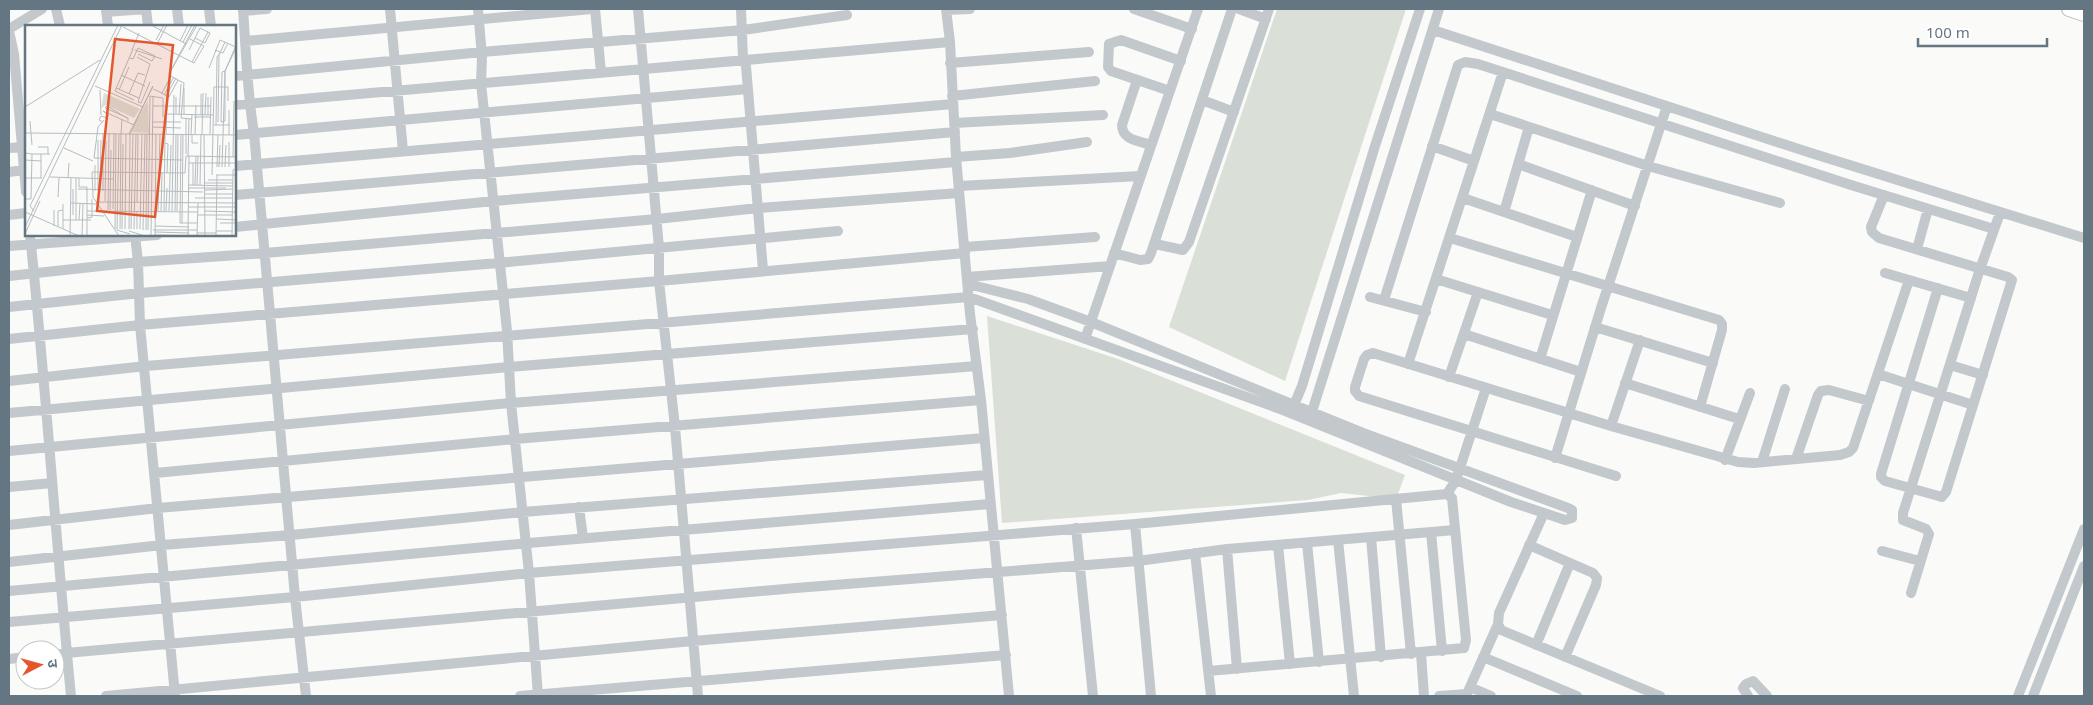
<svg xmlns="http://www.w3.org/2000/svg" width="2093" height="705" font-family="'Noto Sans','Noto Sans Devanagari',sans-serif">
<rect width="100%" height="100%" fill="#fafaf8"/>
<path fill="#dadfd7" d="M1277,9H1406L1285,381L1169,327Z
M987,316L1118,359L1405,475L1396,499L1341,493L1308,500L1002,523Z"/>
<g fill="none" stroke-linecap="round" stroke-linejoin="round">
<defs>
<path id="major" d="M2069,9L2084,14"/>
</defs>
<use href="#major" stroke="#b5babe" stroke-width="16"/>
<path stroke="#c3c8cc" stroke-width="10" d="M56,9L60,26
M106,9L108,26
M146,9L148,26
M177,9L179,26
M209,9L211,26
M243,9C246,50 247,92 254,133L295,597L306,696
M390,9L403,151
M478,9L482,57L481,83L507,331L511,403L529,573L538,696
M595,9L601,72
M638,9L659,248V281L675,427L698,696
M741,9L743,59L746,66L763,270
M946,9L950,42L956,157L970,314L981,400L1009,696
M1134,9L1192,29
M1239,9L1266,19
M946,10L970,9
M243,11L267,9
M106,12L146,9
M9,29L42,9
M1433,30L1811,153L2084,238
M9,31L14,54L26,192
M245,41L592,9
M950,63L1089,52
M235,76L482,52L743,30L847,15
M1137,80L1122,125C1122,140 1139,141 1151,145
M1170,91L1111,71L1108,67L1109,44L1121,40L1181,61
M952,96L1095,81
M1202,100L1234,112
M235,105L950,42
M1490,114L1648,166L1780,203
M955,123L1103,115
M235,135L748,89
M1432,146L1474,161
M9,148L22,147
M956,157L1010,153L1087,142
M1518,164L1635,206
M235,166L953,104
M9,172L24,170
M959,186L1140,176
M235,195L955,132
M1884,195L1871,227L1872,232L1879,238L2008,277L2012,280L1946,492L1942,497L1885,481L1881,477V474L1938,288
M1463,198L1577,237
M1504,212L1529,127
M9,215L26,213
M235,227L494,201L956,162
M30,235C46,388 56,543 71,696
M135,235L138,262L140,325L175,695
M1450,238L1719,320L1722,324V330L1700,407
M1155,244L1183,250L1189,242L1269,9
M9,246L157,235
M965,247L1095,237
M1917,249L1928,209
M1114,253L1140,260L1148,259L1151,253L1232,9
M1885,273L1971,298
M9,276L138,262L265,253L657,219L758,208L959,193
M967,277L1110,266
M1436,279L1552,315
M1370,297L1426,312
M1384,300L1458,65L1465,62L1478,64L1851,185L1994,229
M9,307L140,293L498,263L838,231
M1595,327L1713,363
M1464,334L1581,372
M9,339L140,325L659,281L965,253
M1085,339L1198,9
M1540,359L1592,190
M1408,364L1503,72
M1950,365L1983,375
M1878,374L1973,405
M1449,377L1478,292
M9,381L146,366L969,297L1283,410L1511,502L1565,520L1572,518V510L1568,508L1363,433L1091,322L1028,299L968,284
M1625,383L1739,419
M1292,410L1302,386L1375,146L1420,9
M9,413L509,367L973,329
M1310,418L1439,9
M1611,426L1640,340
M9,451L511,403L977,366
M1555,458L1601,308L1667,106
M1796,459L1818,395L1821,391L1829,390L1869,401
M1725,460L1750,393
M1762,462L1785,389
M155,473L515,439L981,400
M1616,476L1359,396L1355,391V387L1364,359L1367,355L1373,353L1611,426L1738,462L1754,463L1840,455L1849,452L1853,448L1909,280
M9,487L52,483
M1447,494L1456,480L1486,388
M1396,499L1411,654
M579,507L583,538
M1544,513L1499,613L1498,624L1501,630L1660,696
M1135,524L1151,696
M9,525L158,508L984,438
M1076,528L1093,696
M1431,532L1442,651
M1371,537L1381,657
M1338,540L1354,696
M1307,543L1319,662
M1278,545L1290,664
M1529,545L1593,573L1597,578L1596,585L1565,657
M1227,549L1237,669
M1882,551L1920,561
M1195,553L1211,696
M9,562L162,545L291,535L523,512L987,475
M9,591L529,543L990,504
M1911,593L1929,534L1926,529L1903,520V513L1979,272L2000,213
M9,622L295,597L529,573L1135,524L1447,494L1452,498L1466,640L1464,648L1209,671
M1536,645L1570,563
M1421,653L1424,696
M55,654L796,588L1138,561L1227,549L1455,530
M1483,657L1577,696
M9,659L25,657
M1470,687L1491,696
M106,696L693,641L1002,615
M520,696L1006,655
M1439,696L1467,694
M1466,696L1498,624
M1748,696L1743,688L1746,684L1753,681L1767,696
M2018,696L2084,529
M2033,696L2084,566"/>
<use href="#major" stroke="#fff" stroke-width="14"/>
</g>
<g transform="translate(25 25)">
<rect width="211" height="211" fill="#fafaf8"/>
<path d="M79,68L115,84L109,93L81,80L76,83ZM123,75L124,108L107,107L111,97Z" fill="#dadfd7"/>
<path fill="none" stroke="#b5bdc2" stroke-width="1" d="M126,0L161,19M170,0L144,49L172,0M98,2L169,38L179,21L165,14M131,15L139,0M155,16L163,0M158,17L167,0M212,18L200,46L212,21M132,19L142,0M108,24L90,66L109,75M107,25L114,8M110,25L137,34M164,25L175,3L185,8L180,18L170,13M190,25L198,28L203,18M112,32L125,39L113,77L116,78L125,57M104,33L108,34L113,23L130,31L127,36L113,29M167,37L183,7M184,43L195,15L211,22M200,46V96L196,97L197,47ZM96,50L120,61M153,55L159,58L156,93L167,94M70,61L118,82M91,63L114,73M128,64L137,68L146,51M75,65L76,90M94,65L104,42M136,68L144,72L153,55L146,51M104,69L113,48L120,50M139,70L149,52M141,71L151,53M82,81L80,83L103,93V96M82,81L102,93M128,81H186M0,82L75,35M141,89L188,90M151,89V72M154,89L156,59M159,89V63M176,90V69M180,90L181,68M183,90V72M84,91L78,86L109,100M138,92V73M169,92H185M79,95L73,102L69,133L158,135M5,96L7,120M78,97L74,95L76,91L83,93M127,97H156M193,97L194,30L200,17M189,100H205M191,100L192,32L195,28M127,102L156,103M0,108L212,110M94,109L92,205L105,209M96,109L97,94M141,109L142,71M156,109L155,198H172M166,109L167,89M167,109V118H173M170,109L171,80M177,109L178,68M179,109L180,211M185,109L186,72M204,110V85M140,118L143,119L142,148M13,122H23V129M39,123L68,136M0,128L7,129L6,174H0M7,129H25M161,129V94M163,131L164,94M208,132L209,76M0,135L16,136M164,138H212M192,142L193,110M194,142L195,120M197,142L200,46M200,142L201,120M204,142V117M187,150L189,62H203V76M191,150H212M25,152L88,154M0,153H17M16,153V129M43,153L44,138M54,153V162H62V211M183,155H208M179,158H208M164,160L208,161M168,160V138M170,160L171,131M172,160L173,131M175,160L176,109M164,163H201M53,164L178,167M180,165L208,164M70,166V140M73,166V115M75,166L76,115M78,166V108M179,169H208M33,172L34,153M170,173H208M80,176L81,116M71,177L212,178M112,177L113,109M46,178L72,179M164,182H212M88,184L89,108M83,185L84,108M85,185L86,125M9,186L5,181L93,0M62,186L173,187M133,186L135,109M136,186L137,147M139,186L140,109M141,186L142,163M144,186L146,120M147,186L149,70M150,186L151,109M152,186L153,109M180,186L212,187M0,187L54,211M48,190V164M62,190L79,191M173,190H208M62,193L67,192V174M192,194L212,195M38,195H66M51,195V153M54,195L55,178M157,198L158,109M195,198H212M29,201V185M130,201L164,202M0,202L97,0M33,202V186L38,185M38,204V179M90,204L91,109M95,204L96,109M97,204L98,119M100,204L101,109M104,204L105,109L128,61L104,109M106,204L108,109M109,204L111,109M112,204V186M115,204L117,109M118,205L120,109M121,205L122,109M123,205L125,71L138,73M128,205H172M104,206L120,211M191,206H208M130,207L164,208M172,208H191M0,209L15,176M130,210L172,211L173,178M45,211L46,153M57,211L58,179M94,211L68,172L67,147L160,148L161,131L212,132M126,211L128,71M130,211L131,109M163,211L164,131M191,211L192,150M207,211L208,145L212,144"/>
<path fill="#e4572e" fill-opacity="0.15" stroke="#e4572e" stroke-width="2.5" d="M90,14L148,20L130,192L72,186Z"/>
<rect width="211" height="211" fill="none" stroke="#657683" stroke-width="2.5"/>
</g>
<rect width="2093" height="705" fill="none" stroke="#657683" stroke-width="20"/>
<g transform="translate(40 665) rotate(84)"><circle r="24" fill="#ffffff" stroke="#c1c8cd"/>
<path d="M0-4L9 19L0 12L-9 19Z" fill="#e4572e"/>
<text y="-8" font-size="14" font-weight="bold" text-anchor="middle" fill="#657683">उ</text>
</g>
<path d="M1918 38v8h129v-8" fill="none" stroke="#657683" stroke-width="2.5"/>
<text x="1926" y="38" font-size="15" fill="#657683" stroke="#ffffff" stroke-width="4" paint-order="stroke">100 m</text>
</svg>
